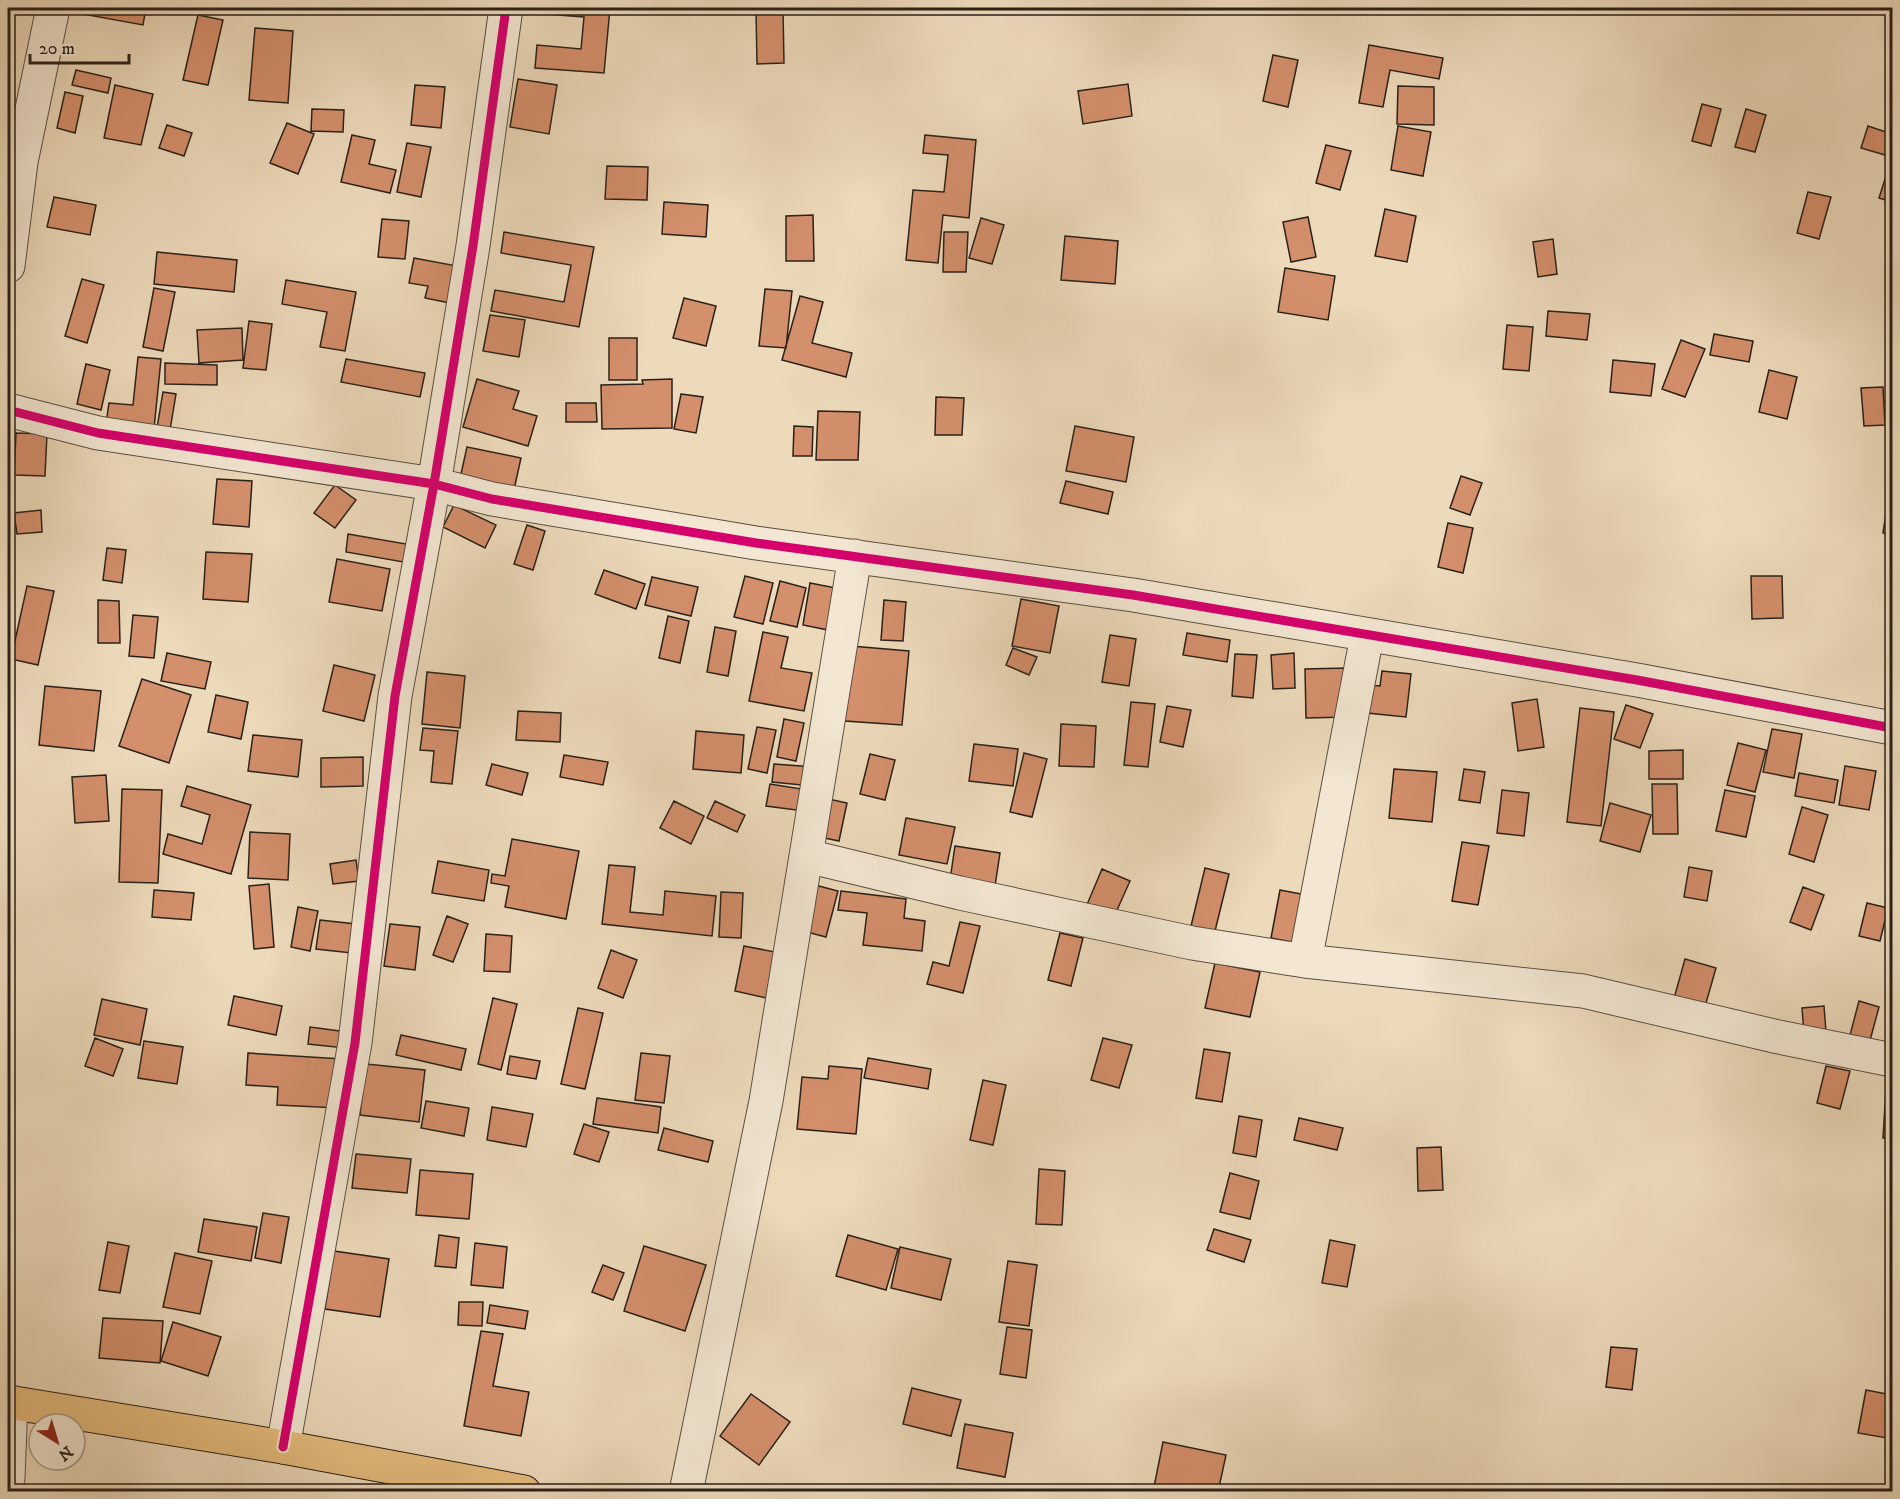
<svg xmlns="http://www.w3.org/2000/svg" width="1900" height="1499" font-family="'IM FELL DW Pica',serif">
<rect width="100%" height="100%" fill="#eddabb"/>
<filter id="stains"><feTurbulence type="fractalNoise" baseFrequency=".00333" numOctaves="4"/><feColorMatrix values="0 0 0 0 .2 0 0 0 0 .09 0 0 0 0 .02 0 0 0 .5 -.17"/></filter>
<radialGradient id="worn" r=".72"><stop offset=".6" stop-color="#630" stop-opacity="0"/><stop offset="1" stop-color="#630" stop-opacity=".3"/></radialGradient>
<path fill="#d48f6c" stroke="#2a2119" stroke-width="1.5" d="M78,8H146L143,25L77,13Z
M534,8H610L604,73L535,68L537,45L581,49L584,17L533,13Z
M756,10H783L784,63L757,64Z
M198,15L223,20L208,85L183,80Z
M255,28L293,31L288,103L249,100Z
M1369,45L1443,58L1439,79L1390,70L1383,107L1359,103Z
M1273,55L1298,60L1288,107L1263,101Z
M76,70L111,78L108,93L72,85Z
M518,79L557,85L549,134L510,127Z
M1128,84L1132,116L1083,124L1078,91Z
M115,85L153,94L141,145L104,138Z
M415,85L445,87L441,128L411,125Z
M1398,86L1434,87V125L1397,124Z
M65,92L83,96L75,133L57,128Z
M1702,104L1721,109L1711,146L1692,141Z
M312,109L344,110L343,132L311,131Z
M1746,109L1766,115L1755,152L1735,147Z
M287,123L314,134L298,174L270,163Z
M167,125L192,133L184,156L159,148Z
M1398,126L1431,132L1423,176L1391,170Z
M1868,126L1892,134V202L1879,198L1892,157L1861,148Z
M352,135L375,140L369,164L396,170L390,193L341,182Z
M925,135L976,140L969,218L943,215L938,263L906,260L913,190L944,192L948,155L923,153Z
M407,143L431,147L421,197L397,192Z
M1326,145L1351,151L1340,190L1316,183Z
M607,166L648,167L647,200L605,199Z
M1808,192L1831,197L1819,239L1797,233Z
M54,197L96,205L90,235L47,227Z
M664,202L708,205L706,237L662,234Z
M1385,209L1416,216L1407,262L1375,256Z
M813,215L814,261H786V216Z
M1308,217L1316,257L1291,262L1283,222Z
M981,218L1004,225L992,264L969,258Z
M382,219L409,221L405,259L378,257Z
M504,232L594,247L579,327L491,311L495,290L564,302L571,265L501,253Z
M944,232H968L966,272H943Z
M1065,236L1118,241L1115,284L1061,280Z
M1553,239L1557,274L1538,277L1533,242Z
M157,252L237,260L234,292L154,284Z
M414,258L457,266L450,303L425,298L428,286L409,283Z
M1285,268L1335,276L1328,320L1278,312Z
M82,279L104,285L87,343L65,336Z
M286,280L356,292L345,351L320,347L327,312L282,304Z
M154,288L175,292L163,351L143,347Z
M765,289L792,291L786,348L759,346Z
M800,296L823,302L812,343L852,353L846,377L782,360Z
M684,298L716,306L706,346L673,338Z
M1548,311L1590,314L1587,340L1546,336Z
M490,315L525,320L519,357L483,351Z
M249,321L272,324L266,370L243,368Z
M1507,325L1533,327L1529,371L1503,369Z
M242,328L243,360L199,363L197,330Z
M1714,334L1753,341L1749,362L1710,355Z
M609,338H637V380H609Z
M1681,340L1705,349L1685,397L1662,389Z
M138,357L161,359L154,429L106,424L109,403L133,405Z
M346,359L425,373L420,397L341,382Z
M1613,360L1655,364L1651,396L1610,392Z
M165,363L217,365V385L165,384Z
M86,364L110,370L101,410L77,404Z
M1769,370L1797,377L1787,419L1759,412Z
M477,379L519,391L513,409L537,416L528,446L463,427Z
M672,379V428L602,429L601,385L643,384L642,380Z
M1883,387L1885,425L1864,426L1861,388Z
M163,392L176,394L170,430L157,428Z
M681,394L703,397L696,433L674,429Z
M936,397L964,398L962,435H935Z
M566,403H596L597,422H566Z
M818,411L860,412L858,460H816Z
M794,426L813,427L812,456H793Z
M1075,426L1134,437L1126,482L1066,471Z
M16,433L47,434L45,476L14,475Z
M467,447L521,458L513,494L459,483Z
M1461,476L1482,483L1470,515L1450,508Z
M217,479L252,481L249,527L213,524Z
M1891,480L1892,481V535L1883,533Z
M1066,481L1113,492L1108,514L1060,503Z
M335,485L356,500L335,528L314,513Z
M454,505L496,525L485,548L443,527Z
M41,510L42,532L17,534L14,513Z
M1448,523L1473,528L1463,573L1438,567Z
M527,525L545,531L533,570L514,564Z
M348,534L412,545L409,563L346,552Z
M107,548L126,550L122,583L103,580Z
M206,552L252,554L248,602L203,599Z
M337,559L390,569L382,611L329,602Z
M604,570L645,584L636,609L595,594Z
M745,576L773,583L763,624L734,617Z
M1751,576H1782L1783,618L1752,619Z
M652,577L698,587L691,616L645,605Z
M780,581L806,588L797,627L770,621Z
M810,583L836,588L828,630L803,625Z
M27,586L54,591L38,665L11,659Z
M1021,599L1059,606L1050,653L1012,646Z
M98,600L119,601L120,643H98Z
M884,600L906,602L903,641L881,640Z
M133,615L158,617L154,658L129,656Z
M668,616L689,621L680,663L659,658Z
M715,627L736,631L728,676L707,672Z
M763,632L788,637L781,668L812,673L804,711L749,701Z
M1187,633L1230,640L1227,662L1183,655Z
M1110,635L1136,639L1129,686L1102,682Z
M851,646L909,651L902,725L845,721Z
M1013,648L1037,657L1029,675L1006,665Z
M167,653L211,662L205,689L161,681Z
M1294,653L1295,688L1273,689L1271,655Z
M1235,654L1257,655L1253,698L1232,696Z
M334,665L375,675L364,721L323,711Z
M1347,668L1348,717L1306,718L1305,669Z
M1382,671L1411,674L1406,717L1367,713L1370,685L1380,686Z
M427,672L465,676L460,728L422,724Z
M142,679L191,695L169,763L119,746Z
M45,686L101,691L94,751L39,745Z
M216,695L248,702L241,739L208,732Z
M1537,699L1544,747L1518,751L1512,703Z
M1131,702L1155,704L1148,767L1124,765Z
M1626,705L1653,714L1640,748L1614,739Z
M1167,706L1191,710L1183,747L1160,742Z
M1580,708L1614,712L1601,826L1567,822Z
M518,711L561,713L560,742L516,740Z
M784,719L804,723L796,761L777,757Z
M1061,724L1096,726L1094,767L1059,766Z
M757,727L776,730L767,773L748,769Z
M423,728L458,731L452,784L431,782L434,751L420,750Z
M1772,729L1802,734L1794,778L1763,772Z
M696,731L744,735L741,773L693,769Z
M253,735L302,740L298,777L248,771Z
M1738,743L1766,750L1755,792L1727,785Z
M974,744L1018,749L1013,786L969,781Z
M1683,750V779H1649V751Z
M1024,753L1047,759L1032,817L1010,812Z
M870,754L895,760L885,800L860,794Z
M564,755L608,762L603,785L560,777Z
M363,757V786L321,787V758Z
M492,764L528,773L522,795L486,785Z
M774,764L814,767L812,786L772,782Z
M1845,766L1876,771L1869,810L1839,805Z
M1394,769L1437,772L1432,822L1389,818Z
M1464,769L1485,772L1480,803L1459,800Z
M1799,773L1838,780L1834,803L1795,796Z
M106,775L109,821L75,823L72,777Z
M770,784L808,790L804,811L766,806Z
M1652,784H1677L1678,834H1653Z
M187,786L251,805L231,874L163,854L168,834L202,844L210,815L181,806Z
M122,789L162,790L158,883L119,882Z
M1502,790L1529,793L1524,836L1497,833Z
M1725,790L1755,796L1746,837L1716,831Z
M824,798L847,803L839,841L815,836Z
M674,801L704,816L691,844L660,828Z
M715,801L745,815L737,832L707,818Z
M1610,803L1651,815L1640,852L1600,841Z
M1802,807L1828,815L1814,862L1789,854Z
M906,818L955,827L947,864L899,855Z
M250,832L290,834L288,880L248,878Z
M512,839L579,851L566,919L505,907L509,886L491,883L492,874L505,876Z
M1462,842L1489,846L1478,905L1452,901Z
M955,846L1000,853L995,886L950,880Z
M8,851H11L8,882Z
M356,860L359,881L333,884L330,864Z
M438,861L489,870L484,901L432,893Z
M609,865L635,867L630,912L663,915L665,891L716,896L712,936L602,924Z
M1689,867L1712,871L1707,901L1684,897Z
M1205,868L1229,874L1215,931L1191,926Z
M1102,869L1130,881L1113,919L1086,907Z
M269,884L274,947L254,949L249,886Z
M815,885L838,891L826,937L803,931Z
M1803,887L1824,895L1811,930L1790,922Z
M154,890L194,893L191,920L152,917Z
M1280,890L1312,896L1302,944L1271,938Z
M841,891L906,899L904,918L925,921L922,951L863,945L867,913L838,910Z
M721,892L743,893L741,938L719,937Z
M1867,903L1888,908L1880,941L1859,936Z
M298,907L318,911L310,951L291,947Z
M447,916L468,924L453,962L433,955Z
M320,920L365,925L361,954L316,949Z
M960,922L980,926L963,993L927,984L933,962L949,966Z
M390,924L420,927L415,970L384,966Z
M1060,933L1083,938L1071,986L1048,980Z
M486,934L512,936L510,972L484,971Z
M744,946L775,952L766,998L735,991Z
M611,950L637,960L623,998L598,988Z
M1685,959L1716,968L1704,1010L1673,1002Z
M1215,963L1260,972L1250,1017L1205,1008Z
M234,996L282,1006L276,1035L228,1025Z
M493,998L517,1004L501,1070L478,1064Z
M102,999L147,1009L140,1045L94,1035Z
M1859,1001L1879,1007L1869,1044L1849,1039Z
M1824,1006L1826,1032L1804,1034L1802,1008Z
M578,1008L603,1013L585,1089L561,1084Z
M310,1027L347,1032L345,1048L308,1044Z
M401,1035L466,1049L461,1070L396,1055Z
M95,1038L123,1049L113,1076L85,1066Z
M1103,1038L1132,1045L1119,1088L1091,1080Z
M144,1041L183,1047L177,1084L138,1078Z
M1204,1049L1230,1053L1222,1102L1196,1098Z
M248,1053L342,1059L339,1108L277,1105L278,1087L246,1085Z
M641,1053L670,1056L664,1103L635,1100Z
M510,1056L540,1061L536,1079L507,1074Z
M868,1058L931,1069L928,1089L864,1078Z
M366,1064L425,1070L419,1122L360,1115Z
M829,1066L862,1069L856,1134L797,1129L802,1077L828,1079Z
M1826,1066L1850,1071L1840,1109L1817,1103Z
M983,1080L1006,1085L993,1145L970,1140Z
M1886,1089H1892V1138H1883Z
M597,1098L661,1107L658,1133L593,1124Z
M426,1101L469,1108L464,1136L421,1128Z
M492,1107L533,1114L526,1147L487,1140Z
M1239,1116L1262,1120L1256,1157L1233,1153Z
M1299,1118L1343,1128L1337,1150L1294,1140Z
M584,1124L609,1132L599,1162L574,1154Z
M664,1128L713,1141L708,1162L658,1150Z
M1441,1147L1443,1190L1418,1191L1417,1148Z
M356,1154L411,1159L407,1193L352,1188Z
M1039,1169L1065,1171L1062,1225L1036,1224Z
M420,1170L473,1174L469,1219L416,1215Z
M1230,1173L1259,1181L1250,1219L1220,1212Z
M263,1213L289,1217L281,1263L255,1258Z
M204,1219L257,1227L251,1261L198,1252Z
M1214,1229L1251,1240L1244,1262L1207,1250Z
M439,1235L459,1238L456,1268L435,1266Z
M848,1235L898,1249L886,1290L836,1276Z
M1330,1240L1355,1245L1347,1287L1322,1283Z
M108,1242L129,1246L120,1293L99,1290Z
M475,1243L507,1247L503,1288L471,1285Z
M644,1246L706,1265L685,1331L624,1311Z
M900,1247L951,1259L941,1300L891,1288Z
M334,1251L389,1259L380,1317L325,1309Z
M175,1253L212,1261L200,1314L163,1307Z
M1008,1261L1037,1265L1029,1326L999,1322Z
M603,1265L624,1273L613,1300L592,1292Z
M459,1302H483L482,1326L458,1325Z
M490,1305L528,1311L525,1329L487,1323Z
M103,1318L163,1321L160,1363L99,1358Z
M173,1322L221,1337L208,1376L161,1361Z
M1007,1327L1032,1330L1026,1378L1000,1374Z
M481,1331L503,1334L493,1386L529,1392L521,1436L464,1426Z
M1611,1347L1637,1349L1632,1390L1606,1387Z
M912,1388L961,1400L951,1436L903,1424Z
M1866,1390L1892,1395L1887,1438L1858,1433Z
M751,1394L790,1422L759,1465L720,1436Z
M965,1424L1013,1433L1005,1477L957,1468Z
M1163,1442L1226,1455L1218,1492H1175L1154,1487Z"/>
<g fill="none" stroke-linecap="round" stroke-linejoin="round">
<defs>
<path id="minor" d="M8,266L21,162L53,8
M8,410L98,433L434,484L492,499L756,543L1133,595L1637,680L1892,728
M807,856L960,893L1192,943L1305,961L1583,991L1774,1036L1892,1060
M1305,961L1367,636
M283,1447L355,1043L395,696L434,484L473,246L506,8
M8,1478L11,1402
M686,1492L766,1101L855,556"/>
<path id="major" d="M8,1402L283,1447L524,1492"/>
</defs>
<use href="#minor" stroke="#5b4f42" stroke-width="35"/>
<use href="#major" stroke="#2a2119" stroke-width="35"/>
<use href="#minor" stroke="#f3e7d3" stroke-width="33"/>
<use href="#major" stroke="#e6bd7e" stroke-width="33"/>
<defs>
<path id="cycleway" d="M8,410L98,433L434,484L492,499L756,543L1133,595L1637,680L1892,728
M283,1447L355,1043L395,696L434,484L473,246L506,8"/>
</defs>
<use href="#cycleway" stroke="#f3e7d3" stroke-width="13"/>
<use href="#cycleway" stroke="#d6006c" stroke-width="9"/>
</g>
<rect width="1900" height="1499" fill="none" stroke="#eddabb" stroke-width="30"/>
<rect x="9" y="9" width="1882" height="1481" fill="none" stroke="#2a2119" stroke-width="3"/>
<rect x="15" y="15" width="1870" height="1469" fill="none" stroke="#2a2119" stroke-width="1.5"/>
<g transform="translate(57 1442) rotate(143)"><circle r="28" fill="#f3e7d3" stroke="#a39889" stroke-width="1.5"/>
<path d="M0-4.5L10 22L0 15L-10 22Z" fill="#8f2418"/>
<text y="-9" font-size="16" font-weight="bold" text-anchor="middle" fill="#2a2119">N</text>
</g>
<path d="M30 54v9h99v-9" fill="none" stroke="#2a2119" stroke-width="3"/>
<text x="39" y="54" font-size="18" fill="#2a2119" stroke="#f3e7d3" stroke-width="4.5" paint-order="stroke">20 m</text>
<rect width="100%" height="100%" filter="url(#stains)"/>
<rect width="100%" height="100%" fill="url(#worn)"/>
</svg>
